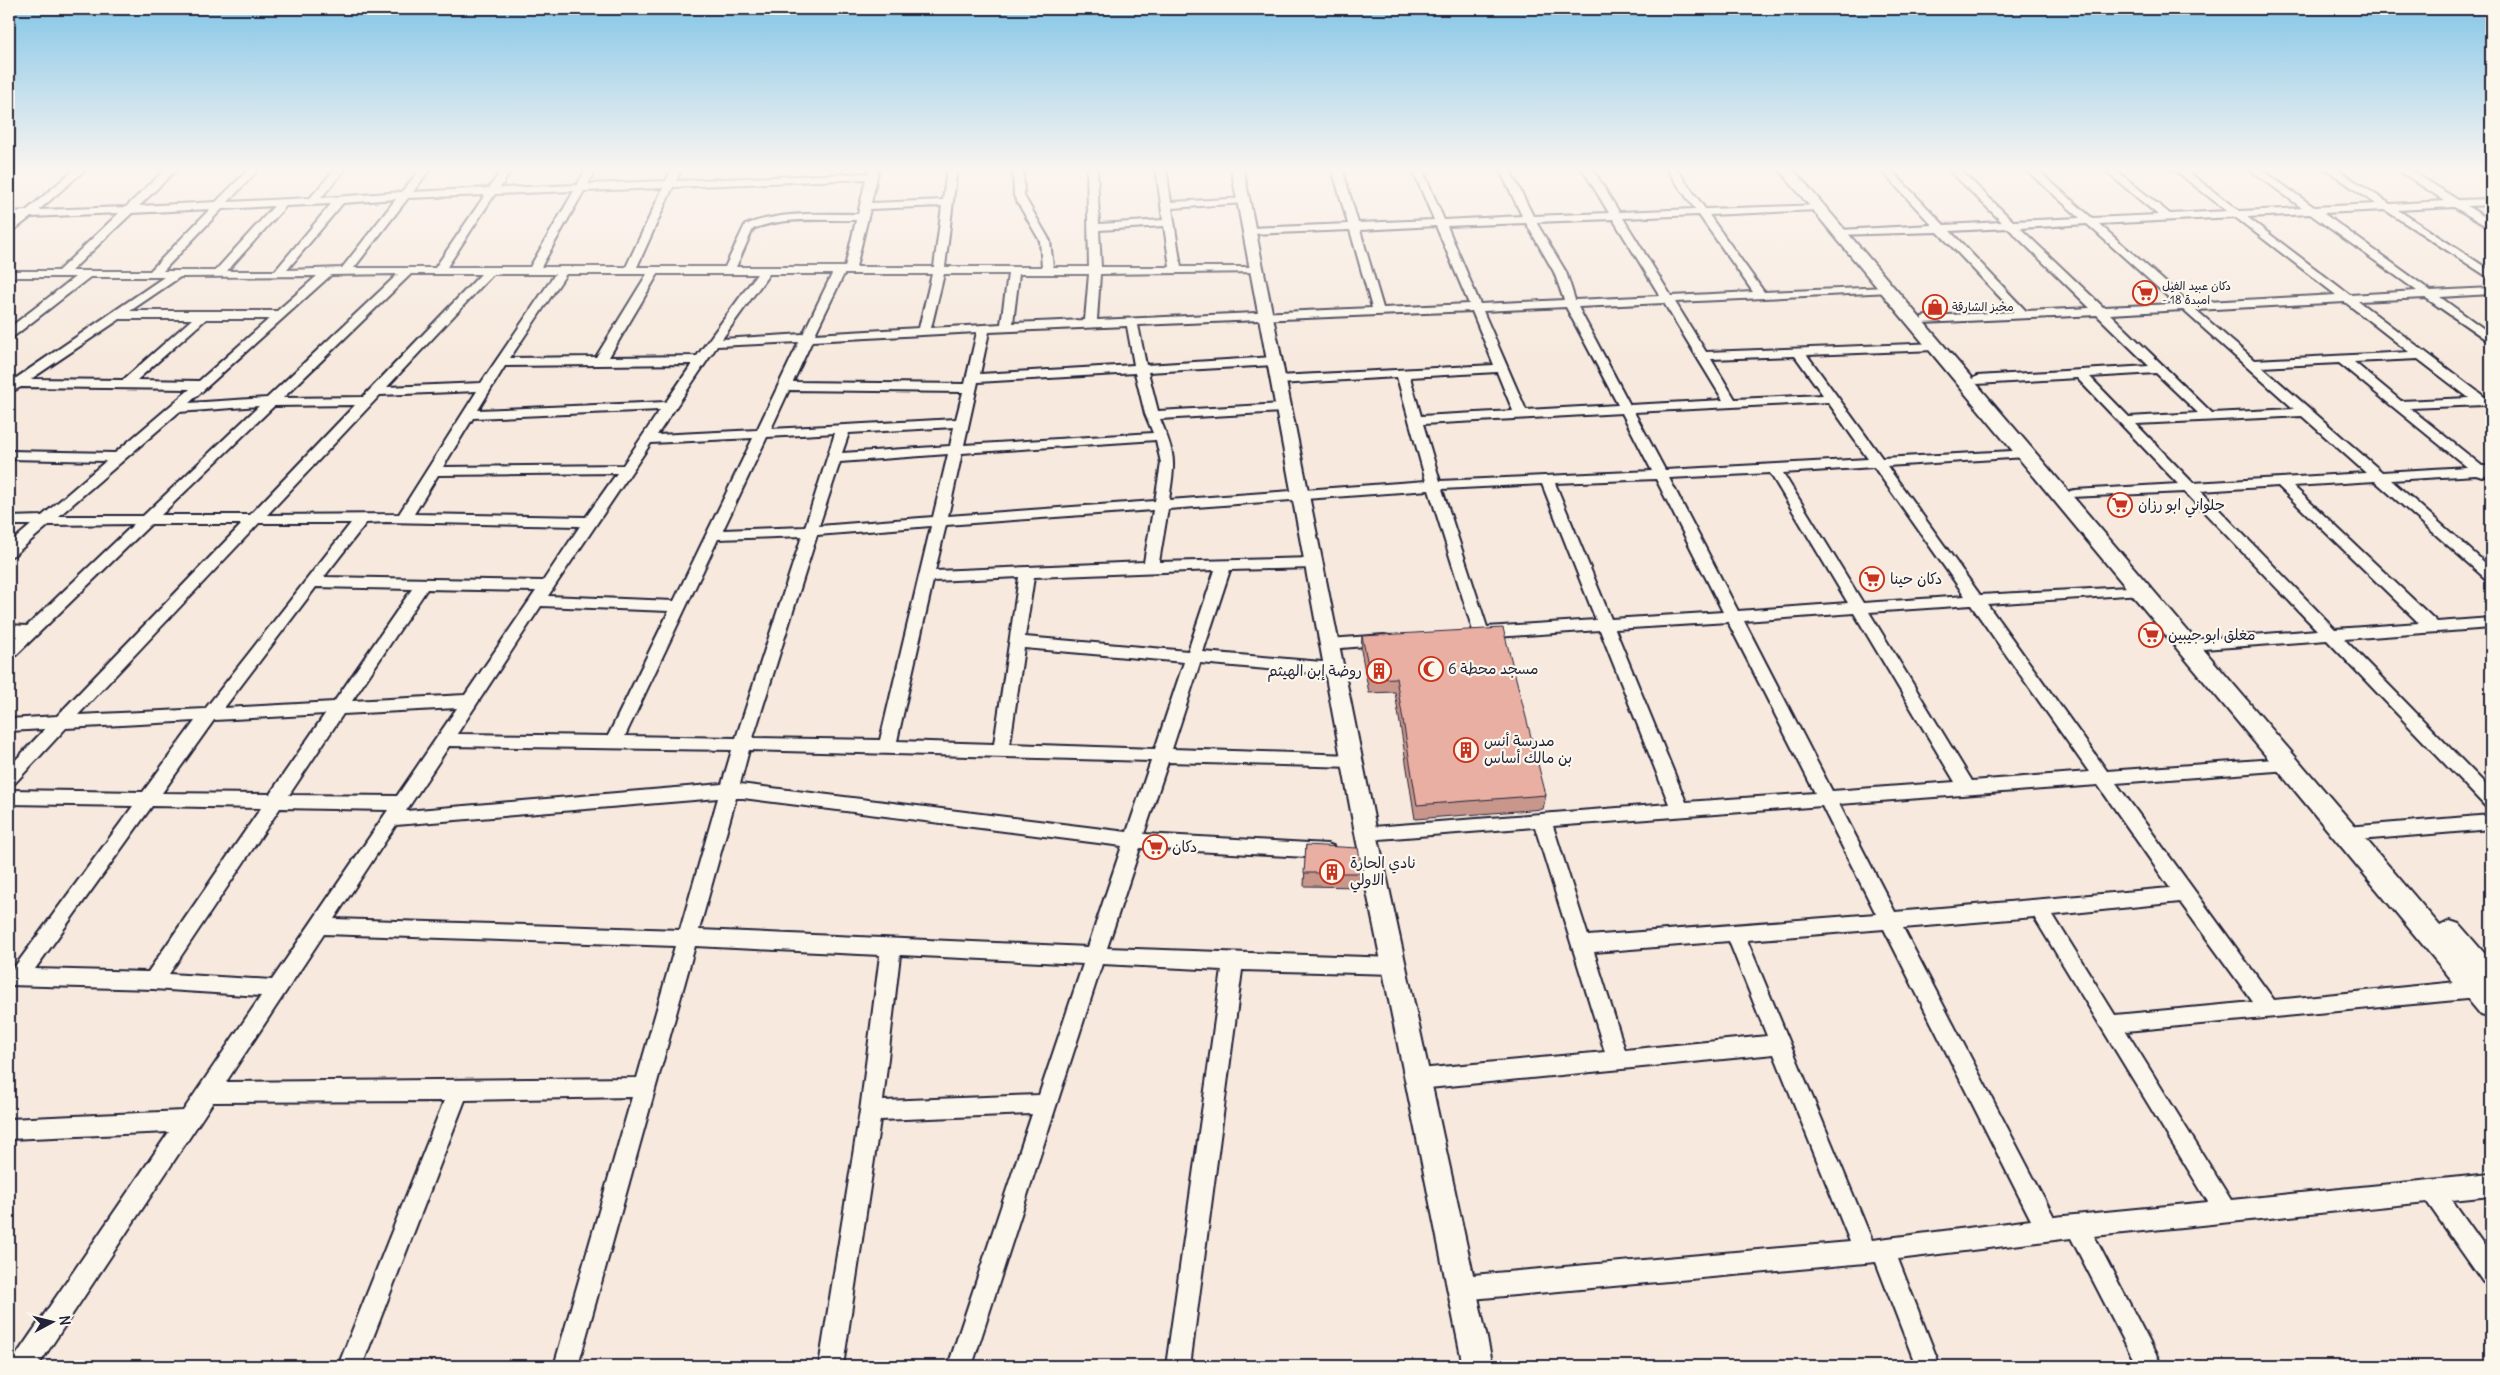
<svg xmlns="http://www.w3.org/2000/svg" width="2500" height="1375" font-family="Delius,'Playpen Sans Arabic',sans-serif">
<rect width="100%" height="100%" fill="#f7e9dd"/>
<filter id="ink" filterUnits="userSpaceOnUse"><feTurbulence type="fractalNoise" baseFrequency=".02" numOctaves="2"/><feDisplacementMap in="SourceGraphic" scale="10" xChannelSelector="R" yChannelSelector="G"/><feConvolveMatrix kernelMatrix="1 2 1 2 8 2 1 2 1" color-interpolation-filters="sRGB"/></filter>
<g filter="url(#ink)">
<g fill="none" stroke-linecap="round" stroke-linejoin="round">
<defs>
<path id="minor" d="M76,168H87L39,210L126,207L167,168H178L139,206L216,202L250,168H260L228,202L310,198L336,168H346L321,198L402,192L421,168H431L413,192L489,188L503,168H513L500,188L577,185L587,168H597L588,184L666,181L672,168H682L676,181L868,173L869,168H879L871,203L943,200L947,168H957L945,267H1042L1040,241L1014,196L1013,168H1023L1024,196L1050,241L1053,267H1089L1087,168H1097L1099,224L1163,220L1156,168H1166L1171,202L1248,198L1249,200L1244,203L1172,208L1181,267H1257L1261,268V272L1100,274L1097,320L1372,308L1350,230L1250,234L1245,231L1250,228L1348,224L1332,168H1342L1358,223L1434,220L1412,168H1422L1444,220L1522,216L1499,168H1509L1533,216L1609,213L1582,168H1592L1619,212L1695,209L1666,168H1676L1705,209L1822,205L1823,207L1818,210L1709,215L1764,292L1888,287L1892,288V292L1675,302L1706,352L1939,343L1941,346L1939,349L1935,350L1807,355L1882,458L2031,450L2033,453L2026,457L1887,466L1980,595L2147,586L2150,589L2142,594L1987,604L2107,771L2289,758L2295,759L2298,764L2295,769L2289,770L2116,783L2274,1000L2477,980L2484,983L2487,989L2484,995L2477,998L2126,1031L2231,1200L2491,1174V1196L2452,1200L2491,1255V1286L2483,1282L2427,1202L2094,1236L2162,1366H2137L2071,1238L1898,1259L1940,1366H1916L1876,1262L1461,1300L1453,1296L1449,1288L1453,1280L1461,1276L1850,1242L1774,1054L1419,1089L1412,1086L1409,1079L1412,1072L1419,1069L1605,1052L1535,827L1366,840L1360,838L1357,833L1360,828L1669,804L1600,630L1481,638L1475,637L1429,490L1168,509L1159,562L1314,558L1321,563L1314,568L1230,570L1203,652L1334,663L1340,665L1342,669L1340,673L1334,675L1200,663L1172,749L1353,755L1359,756L1362,761L1359,766L1353,767L1168,762L1144,834L1327,844L1333,846L1336,851L1333,856L1327,858L1140,848L1107,948L1395,958L1402,960L1405,966L1402,972L1395,974L1242,970L1190,1366H1166L1222,970L1102,964L972,1366H948L1032,1114L880,1120L843,1366H819L860,1111L880,955L695,946L578,1366H554L632,1097L465,1100L362,1366H338L444,1101L213,1102L38,1366H12L15,1357L169,1132L9,1139V1119L183,1111L261,996L153,989L9,985V969H13L133,806L9,804V790L143,792L195,721L66,728L15,783L9,785V767L45,729L9,731V719L57,716L242,524H151L15,656L9,657V643L17,636L9,635V625L27,626L134,524L49,525L14,555L9,557V544L31,525H9V517L42,516L106,461L9,459V451L115,453L190,389L21,387L9,393V383L164,277H90L13,337L9,338V328L75,277H9V271H58L119,213L31,217L9,234V226L18,218H9V212L26,211ZM866,179L858,214C820,214 781,211 745,225L725,267H637L673,187ZM663,188L626,267H541L584,191ZM574,191L530,267H447L495,194ZM485,195L435,268H354L408,198ZM396,199L342,268L287,270L343,203ZM331,204L275,271H227L286,206ZM274,206L215,271H163L222,209ZM942,206L934,267H856L870,209ZM210,209L150,271H71L132,213ZM1699,215L1753,292L1671,296L1623,218ZM1613,219L1660,296L1575,300L1566,272L1536,222ZM856,220L845,267H736L753,229C785,216 823,221 856,220ZM1526,223L1554,272L1564,300L1480,304L1447,226ZM1164,226L1170,267H1101L1099,230ZM1436,226L1469,304L1383,308L1360,230ZM398,274L267,398L189,403L331,275ZM411,274H481L363,397L283,398ZM493,274H555L481,383L387,387ZM566,274H647L596,357L510,358ZM658,274H757L697,356L609,357ZM769,274H832L803,334L722,339ZM844,274H932L919,328L815,334ZM944,274H1008L1001,324L931,328ZM1019,274H1089L1085,320L1013,323ZM317,276L277,311H130L180,277ZM1664,303L1723,400L1630,405L1578,307ZM1566,307L1618,405L1526,410L1483,311ZM1472,311L1494,365L1278,376L1272,380L1278,384L1397,377L1426,481L1169,500C1175,460 1176,457 1160,419L1283,412L1289,408L1283,404L1158,411L1148,372L1274,365L1280,361L1274,357L1146,365L1138,325ZM120,319H192L123,380L31,379ZM206,319H269L199,381L137,380ZM1127,326L1134,365L980,374L989,332ZM977,332L965,384L793,382L812,341ZM799,342L757,430L657,435L717,346ZM1795,356L1823,395L1735,399L1711,359ZM692,364L666,402L478,410L505,366ZM1497,372L1513,411L1421,416L1410,377ZM1135,373L1145,414L1153,433L964,445L978,382ZM789,390L963,392L956,419L771,429ZM477,391L399,514L267,515L380,395ZM1828,402L1868,459L1665,470L1634,412ZM355,405L250,515H161L274,406ZM259,406L143,516H59L179,412ZM660,410L623,465L443,467L473,418ZM1622,413L1652,471L1440,481L1423,424ZM954,427L950,446L842,453L849,433ZM835,433L805,527L723,530L767,437ZM753,438L674,601L548,596L651,443ZM1156,440L1161,463L1155,501L948,516L962,453ZM948,454L933,517L819,526L840,462ZM1874,467L1965,596L1863,603L1783,473ZM617,473L586,517L414,514L438,475ZM1770,473L1848,603L1738,611L1669,478ZM1656,479L1723,612L1611,619L1555,483ZM1542,484L1596,620L1487,627L1442,489ZM1153,510L1144,562L935,571L946,525ZM386,522L580,526L543,581L324,577L366,523ZM259,523H351L205,709L78,715ZM931,526L880,740L753,738L817,535ZM802,536L736,738L625,736L718,539ZM1215,570L1188,651L1025,637L1034,577ZM1019,577L994,744L897,741L933,581ZM316,587L412,589L334,702L224,708ZM427,589L536,591L465,695L352,701ZM1971,605L2089,772L1972,781L1869,612ZM541,606L669,611L608,736L457,734ZM1854,613L1955,782L1832,791L1744,621ZM1728,622L1815,793L1686,802L1615,629ZM1024,648L1184,662L1155,749L1010,744ZM457,708L397,796L289,795L343,714ZM325,714L270,794L162,793L214,720ZM449,746L732,750L722,784L406,811ZM749,750L1151,761L1127,832L740,784ZM2098,785L2170,888L1895,912L1839,804ZM718,798L680,930L334,919L396,825ZM736,798H743L1122,846L1088,947L699,930ZM152,806L261,808L148,972L35,969ZM1822,806L1876,914L1588,936L1553,826ZM280,808L388,810L272,980L169,974ZM2180,902L2253,1002L2115,1015L2053,915ZM2034,917L2208,1202L2054,1217L1903,928ZM1884,929L2031,1220L1872,1240L1747,940ZM324,934L675,946L637,1078L226,1082ZM1729,941L1767,1036L1625,1050L1594,952ZM900,955L1083,964L1039,1095L883,1101Z
M1879,168H1889L1944,225L2002,222L1947,168H1958L2013,221L2080,218L2024,168H2035L2092,218L2158,215L2102,168H2113L2170,214L2227,211L2172,168H2183L2239,211L2302,208L2248,168H2259L2314,207L2376,204L2324,168H2335L2390,204L2445,201L2395,168H2407L2458,200L2491,199V205L2467,206L2491,221V229L2454,207L2398,210L2491,271V279L2385,210L2323,213L2431,291L2491,288V294L2440,297L2491,334V343L2426,298L2358,301L2490,401L2484,405L2410,408L2482,466H2491V474L2482,477L2476,475L2391,480L2491,568V581L2486,579L2375,481L2293,486L2437,622L2491,618V628L2344,639L2491,790V808L2485,806L2327,640L2189,650L2183,649L2181,645L2183,641L2189,640L2317,630L2185,492L2070,497L2068,494L2070,491L2075,490L2178,484L2077,378L1977,384L1971,380L1977,376L2149,366L2097,315L1922,323V317L1926,316L2014,312L1938,232L1835,235L1834,233L1839,230L1932,225ZM2310,214L2417,291L2350,295L2247,217ZM2235,217L2336,295L2189,303L2099,224ZM2087,224L2176,304L2103,307L2020,228ZM2008,228L2090,308L2026,311L1950,231ZM2345,302L2409,352L2254,360L2196,310ZM2183,310L2294,409L2212,413L2110,314ZM2418,359L2469,398L2401,401L2354,362ZM2339,363L2467,467L2382,472L2262,367ZM2156,373L2198,413L2129,417L2090,377ZM2302,416L2366,473L2193,483L2136,424ZM2278,486L2419,623L2335,629L2201,491Z
M1384,635L1390,636L1392,640L1390,644L1329,649L1323,648L1321,644L1323,640L1329,639Z
M2491,815V829L2347,841L2341,839L2338,834L2341,829L2347,827Z"/>
<path id="tertiary" d="M1231,168H1243L1377,833L1493,1366H1463L1355,833Z"/>
<path id="secondary" d="M1778,168H1792L2440,926L2450,921L2459,924L2491,961V1018L2481,1015Z"/>
</defs>
<use href="#minor" stroke="#22223b" stroke-width="4"/>
<use href="#tertiary" stroke="#22223b" stroke-width="4"/>
<use href="#secondary" stroke="#22223b" stroke-width="4"/>
<use href="#minor" fill="#fbf7ec" fill-rule="evenodd"/>
<use href="#tertiary" fill="#fbf7ec" fill-rule="evenodd"/>
<use href="#secondary" fill="#fbf7ec" fill-rule="evenodd"/>
</g>
<path fill="#c8968b" stroke="#22223b" d="M1362,636L1546,795L1543,809L1415,819L1395,692L1369,693L1361,650Z
M1306,845L1363,873L1361,887L1304,886Z"/>
<path fill="#e8afa2" stroke="#22223b" d="M1503,628L1546,795L1417,805L1396,678L1371,679L1362,636Z
M1306,845L1358,848L1363,873H1304Z"/>
</g>
<linearGradient id="sky" x2="0" y2="1"><stop stop-color="#84c6e8"/><stop offset="0.47" stop-color="#fbf5f0"/><stop offset="1" stop-color="#fbf5f0" stop-opacity="0"/></linearGradient>
<rect width="2500" height="360" fill="url(#sky)"/>
<defs>
<symbol id="supermarket-ring" viewBox="-11 -11 22 22"><circle r="9.5" fill="#fbf7ec" stroke="#c8321e" stroke-width="1.5"/><path d="M-6-5.5h2.5l.6 2H6L4.5 2H-2.5L-4.4-4H-6ZM-1.5 3.2a1.3 1.3 0 1 0 .1 0ZM3 3.2a1.3 1.3 0 1 0 .1 0Z" fill="#c8321e"/></symbol>
<symbol id="shop-ring" viewBox="-11 -11 22 22"><circle r="9.5" fill="#fbf7ec" stroke="#c8321e" stroke-width="1.5"/><path d="M-5-2.5h2.3a2.7 3.5 0 0 1 5.4 0H5L5.5 6h-11ZM-1.5-2.5h3a1.5 2.3 0 0 0-3 0Z" fill="#c8321e"/></symbol>
<symbol id="mosque-ring" viewBox="-11 -11 22 22"><circle r="9.5" fill="#fbf7ec" stroke="#c8321e" stroke-width="1.5"/><path d="M3.5-4.9A6 6 0 1 0 3.5 4.9A5 5 0 1 1 3.5-4.9Z" fill="#c8321e"/></symbol>
<symbol id="building-ring" viewBox="-11 -11 22 22"><circle r="9.5" fill="#fbf7ec" stroke="#c8321e" stroke-width="1.5"/><path d="M-4-6H4V6H1V3H-1V6H-4ZM-2.5-4.3h1.7v1.8h-1.7ZM.8-4.3h1.7v1.8H.8ZM-2.5-1h1.7V.8h-1.7ZM.8-1h1.7V.8H.8Z" fill="#c8321e"/></symbol>
</defs>
<g fill-rule="evenodd">
<use href="#supermarket-ring" x="2131" y="279" width="28" height="28"/>
<use href="#shop-ring" x="1921" y="293" width="28" height="28"/>
<use href="#supermarket-ring" x="2106" y="491" width="28" height="28"/>
<use href="#supermarket-ring" x="1858" y="565" width="28" height="28"/>
<use href="#supermarket-ring" x="2137" y="621" width="28" height="28"/>
<use href="#mosque-ring" x="1417" y="655" width="28" height="28"/>
<use href="#building-ring" x="1365" y="657" width="28" height="28"/>
<use href="#building-ring" x="1452" y="736" width="28" height="28"/>
<use href="#supermarket-ring" x="1141" y="833" width="28" height="28"/>
<use href="#building-ring" x="1318" y="858" width="28" height="28"/>
</g>
<g text-anchor="middle" stroke-width="4.5" stroke-linejoin="round" paint-order="stroke">
<g font-size="12" fill="#22223b" stroke="#fbf7ec" text-anchor="start">
<text x="2162" y="290">دكان عبيد الفيل<tspan x="2162" dy="14">- امبدة 18</tspan></text>
<text x="1952" y="311">مخبز الشارقة</text>
</g>
<g font-size="15" fill="#22223b" stroke="#fbf7ec" text-anchor="start">
<text x="2138" y="510">حلواني ابو رزان</text>
<text x="1890" y="584">دكان حينا</text>
<text x="2168" y="640">مغلق ابو جيبين</text>
<text x="1448" y="674">مسجد محطة 6</text>
<text x="1362" y="676" text-anchor="end">روضة إبن الهيثم</text>
<text x="1484" y="746">مدرسة أنس<tspan x="1484" dy="17">بن مالك أساس</tspan></text>
<text x="1172" y="852">دكان</text>
<text x="1350" y="868">نادي الحارة<tspan x="1350" dy="17">الاولي</tspan></text>
</g>
</g>
<rect width="2500" height="1375" fill="none" stroke="#fbf7ec" stroke-width="30"/>
<rect x="15" y="15" width="2470" height="1345" fill="none" stroke="#22223b" stroke-width="2" filter="url(#ink)"/>
<g transform="translate(52 1322) rotate(83)" stroke="#fbf7ec" stroke-width="4" paint-order="stroke">
<path d="M0-4L9 19L0 12L-9 19Z" fill="#22223b"/>
<text y="-8" font-size="14" font-weight="bold" text-anchor="middle" fill="#22223b">N</text>
</g>
</svg>
